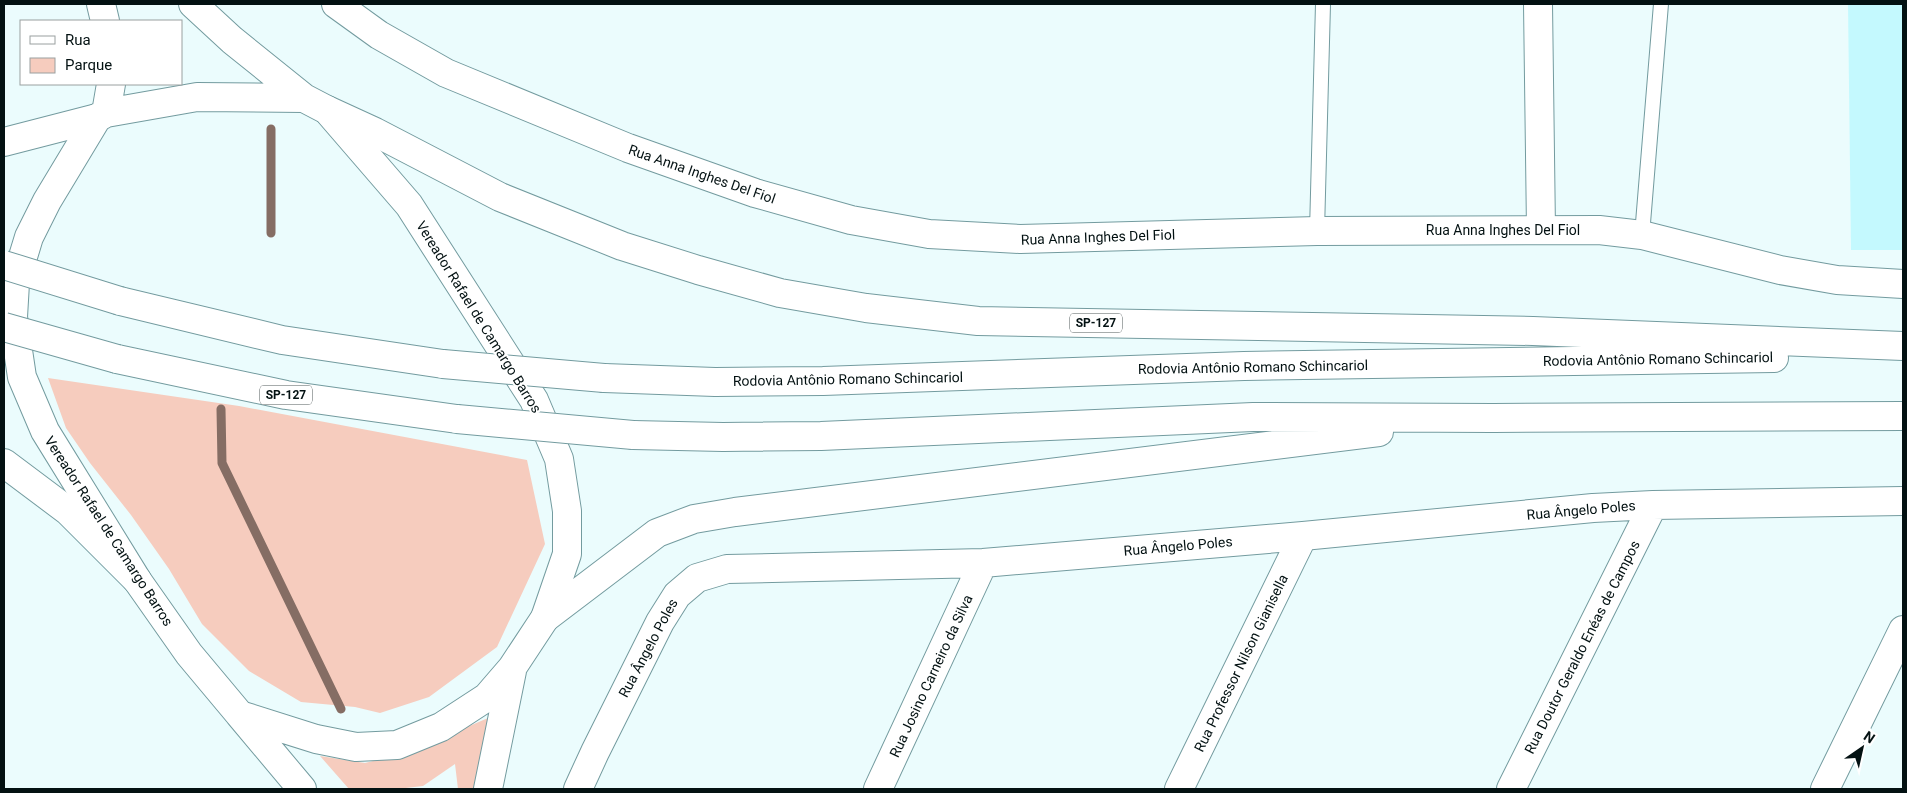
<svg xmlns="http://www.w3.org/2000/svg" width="1907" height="793" font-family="Roboto,sans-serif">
<rect width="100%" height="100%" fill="#ebfcfd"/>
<path fill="#c4f9fe" d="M1848,4H1903V250H1851Z"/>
<path fill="#f6ccbe" d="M48,378L239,406L527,460L545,544L497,647L429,697L380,713L355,707L301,702L249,671L202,624L169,569L131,515L90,463L66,428Z
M488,718L480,789H458L455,764L423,786L397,789H349L320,756L365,763L409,752Z"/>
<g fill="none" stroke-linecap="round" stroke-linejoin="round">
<path stroke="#856d64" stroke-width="9" d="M271,233V129
M221,409L222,463L341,709"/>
<defs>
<path id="lane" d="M1317,231L1323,4
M1642,235L1661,4"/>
<path id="street" d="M1538,4L1541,230
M578,789L595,752L660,622L677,595L697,578L727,569L983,563L1303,536L1593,508L1653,505L1903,501
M878,789L983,563
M1179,789L1303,536
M1511,789L1653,505
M1825,789L1903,630"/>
<path id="secondary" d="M336,4L379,35L446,73L628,148L755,193L851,220L929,234L1020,239L1317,231L1599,230L1642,235L1780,270L1837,280L1903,284"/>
<path id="primary" d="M101,4L105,21
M193,4L232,40L304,98
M197,97L304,98L327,110L409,205L534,400L559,459L567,511V554L545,618L512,668L487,697L441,727L397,745L356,747L316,739L240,715L189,654L137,580L45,431L22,377L13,317L15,283L29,237L47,201L97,118L106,113Z
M106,113L111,84
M240,715L302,789
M488,789L512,671"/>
<path id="highway" d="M327,110L375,132L500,197L622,246L698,270L780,293L866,308L978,321L1533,331L1903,346
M4,142L97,118
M120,301L282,340L443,364
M117,359L286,395L457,419
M604,378L715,382L823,381L1244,366L1774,358
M633,435L723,437L821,436L1253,417L1493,418L1903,416
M4,463L68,511L137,580
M545,618L657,533L694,519L735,512L1379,432"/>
</defs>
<use href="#lane" stroke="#739b9f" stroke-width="16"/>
<use href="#street" stroke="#739b9f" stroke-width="30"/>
<use href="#secondary" stroke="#739b9f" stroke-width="30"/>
<use href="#primary" stroke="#739b9f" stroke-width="30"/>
<use href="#highway" stroke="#739b9f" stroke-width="30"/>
<use href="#lane" stroke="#fff" stroke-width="14"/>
<use href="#street" stroke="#fff" stroke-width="28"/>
<use href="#secondary" stroke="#fff" stroke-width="28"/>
<use href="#primary" stroke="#fff" stroke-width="28"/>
<use href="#highway" stroke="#fff" stroke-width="28"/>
<defs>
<path id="highway-bridge" d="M4,265L120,301
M4,327L117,359
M443,364L604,378
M457,419L633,435"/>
</defs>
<use href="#highway-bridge" stroke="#739b9f" stroke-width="30" stroke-linecap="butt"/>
<use href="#highway-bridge" stroke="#fff" stroke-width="28"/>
</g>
<g text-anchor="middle" stroke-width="4" stroke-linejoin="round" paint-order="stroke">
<g fill="#fff" stroke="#4f5859" stroke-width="1">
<rect x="1070" y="313.5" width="52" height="19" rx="4"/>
<rect x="260" y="385.5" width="52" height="19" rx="4"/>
</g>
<g font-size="12" font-weight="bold" fill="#031112">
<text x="1096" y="327">SP-127</text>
<text x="286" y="399">SP-127</text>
</g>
<g font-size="14" fill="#031112" stroke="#fff">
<text transform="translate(702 174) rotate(19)" y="5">Rua Anna Inghes Del Fiol</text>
<text x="1503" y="235">Rua Anna Inghes Del Fiol</text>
<text transform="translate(1098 237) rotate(-2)" y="5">Rua Anna Inghes Del Fiol</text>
<text transform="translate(479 317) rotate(58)" y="5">Vereador Rafael de Camargo Barros</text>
<text transform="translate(1658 359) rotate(-1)" y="5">Rodovia Antônio Romano Schincariol</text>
<text transform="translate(1253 367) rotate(-1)" y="5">Rodovia Antônio Romano Schincariol</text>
<text transform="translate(848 379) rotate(-1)" y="5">Rodovia Antônio Romano Schincariol</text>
<text transform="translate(1581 510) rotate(-5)" y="5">Rua Ângelo Poles</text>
<text transform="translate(109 531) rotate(57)" y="5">Vereador Rafael de Camargo Barros</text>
<text transform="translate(1178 546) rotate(-5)" y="5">Rua Ângelo Poles</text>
<text transform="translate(1582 647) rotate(-63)" y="5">Rua Doutor Geraldo Enéas de Campos</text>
<text transform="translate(648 648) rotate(-62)" y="5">Rua Ângelo Poles</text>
<text transform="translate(1241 663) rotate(-64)" y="5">Rua Professor Nilson Gianisella</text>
<text transform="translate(931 676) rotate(-65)" y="5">Rua Josino Carneiro da Silva</text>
</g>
</g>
<rect width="1907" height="793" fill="none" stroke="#031112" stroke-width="10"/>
<rect x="20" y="20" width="162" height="65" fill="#ffffff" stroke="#9aa0a0"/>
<rect x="30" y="36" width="25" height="8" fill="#ffffff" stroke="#9aa0a0"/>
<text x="65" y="45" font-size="15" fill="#031112">Rua</text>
<rect x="30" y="58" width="25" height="15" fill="#f6ccbe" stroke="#9aa0a0"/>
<text x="65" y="70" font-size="15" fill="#031112">Parque</text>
<g transform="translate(1862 748) rotate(34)" stroke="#ffffff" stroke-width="4" paint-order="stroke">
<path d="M0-4L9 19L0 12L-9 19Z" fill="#031112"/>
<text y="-8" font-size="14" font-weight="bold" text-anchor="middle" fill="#031112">N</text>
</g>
</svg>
